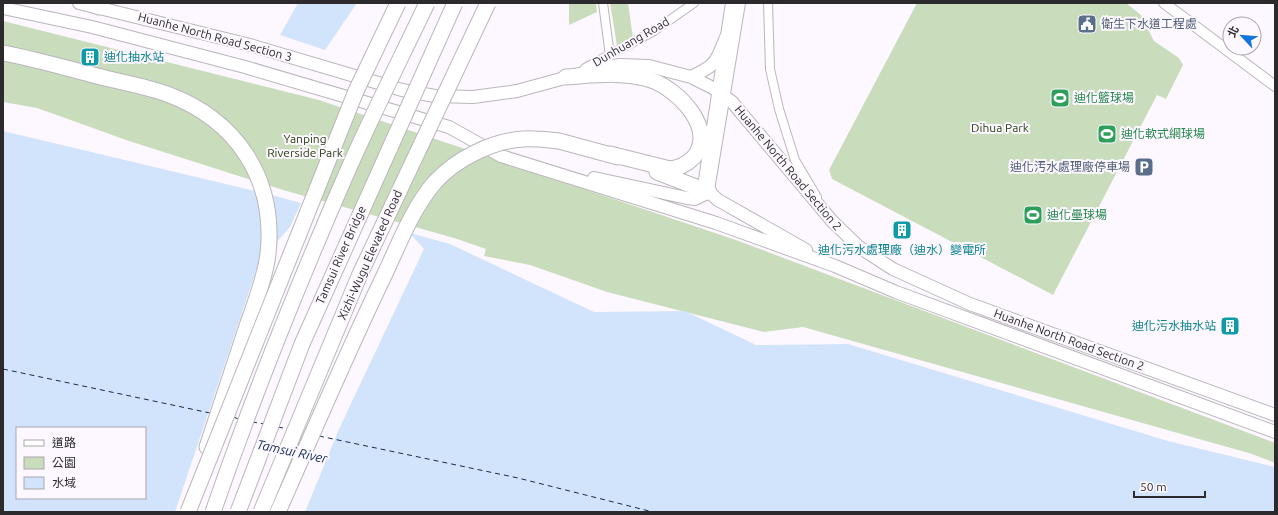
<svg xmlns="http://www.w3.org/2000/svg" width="1278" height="515" font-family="Ubuntu,'Noto Sans TC',sans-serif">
<rect width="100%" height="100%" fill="#fdf8ff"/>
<path fill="#c9ddbd" d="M569,3H596L597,12L569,25Z
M610,3H628L633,38L617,46Z
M917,3H1126L1141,15L1154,41L1179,58L1183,65L1166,99L1157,95L1053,295L832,179L829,170Z
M3,21L319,100L736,240L1275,443V463L1252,454L803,327L764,332L607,292L530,265L484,256L486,249L454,238L283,190L129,141L37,108L3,102Z"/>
<path fill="#d2e3fc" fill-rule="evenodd" d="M298,3H357L325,50L280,35Z
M3,131L268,194L450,244L594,312L685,311L756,345L848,344L1168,441L1275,467V512H3ZM17,428H145V498H17Z"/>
<path fill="#fdf8ff" d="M302,201L407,230L424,249L339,429L305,512H175L259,262L290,227Z"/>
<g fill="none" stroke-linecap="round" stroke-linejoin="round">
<path stroke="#112d54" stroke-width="1" stroke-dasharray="5 4" stroke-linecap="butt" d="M3,369L210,413
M233,417L239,419
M252,422L265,424
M278,427L288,429
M319,436L518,478L653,512"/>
<defs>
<path id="minor" d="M603,3L610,56
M768,3L770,69L779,109L795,160L817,197
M585,68L654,31L694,3"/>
<path id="tertiary" d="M1164,3L1275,86
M709,190L740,3
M709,192L704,180L705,173L731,3"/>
<path id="secondary" d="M79,3L250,45L402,90L435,96L473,97L517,91L605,67L620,65L649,66L691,77L713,88L732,102L832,221L859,247L893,269L970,304L1275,415
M3,8L92,27L245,67L449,127L501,156L716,223L835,266L896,292L1275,432
M691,77C717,65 716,62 726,37
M594,178L687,198L695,199L709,192L718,200L806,250"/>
<path id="motorway" d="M88,3L99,7
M3,53C35,59 66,68 97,76C120,82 145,86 167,94C237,120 276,179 268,254C265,278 255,303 247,326C234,366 220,407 207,447
M566,77C594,75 625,71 651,80C677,89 717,128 694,157C687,164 680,168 670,169L610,154
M559,141L618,157
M657,172L709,192"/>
</defs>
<use href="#minor" stroke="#bab6bc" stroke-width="10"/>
<use href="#tertiary" stroke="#bab6bc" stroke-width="12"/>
<use href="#secondary" stroke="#bab6bc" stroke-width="14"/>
<use href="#motorway" stroke="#bab6bc" stroke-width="17"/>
<use href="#minor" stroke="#fff" stroke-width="8"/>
<use href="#tertiary" stroke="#fff" stroke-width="10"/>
<use href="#secondary" stroke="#fff" stroke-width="12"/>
<use href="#motorway" stroke="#fff" stroke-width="15"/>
<defs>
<path id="motorway-bridge" d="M188,512L356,91L398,3
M213,512C253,396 299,282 348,170C373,113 401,58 427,3
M238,512L302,344L455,3
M261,512L360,274L488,3
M278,512C312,435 345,357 382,280C398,247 411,210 435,182C456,159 492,141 523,139C535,138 548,140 559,141"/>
</defs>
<use href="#motorway-bridge" stroke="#bab6bc" stroke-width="17" stroke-linecap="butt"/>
<use href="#motorway-bridge" stroke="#fff" stroke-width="15"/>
</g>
<defs>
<symbol id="civic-square" viewBox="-11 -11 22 22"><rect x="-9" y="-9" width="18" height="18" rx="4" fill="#5c6f8a" stroke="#fdf8ff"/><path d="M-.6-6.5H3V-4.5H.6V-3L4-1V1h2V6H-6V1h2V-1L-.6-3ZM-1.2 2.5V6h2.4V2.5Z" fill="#fff"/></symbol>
<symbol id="building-square" viewBox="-11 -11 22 22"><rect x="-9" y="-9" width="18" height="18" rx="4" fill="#0f9aa8" stroke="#fdf8ff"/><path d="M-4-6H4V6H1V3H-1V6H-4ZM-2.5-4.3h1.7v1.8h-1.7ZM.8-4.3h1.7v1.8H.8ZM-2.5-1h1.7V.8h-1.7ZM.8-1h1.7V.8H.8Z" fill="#fff"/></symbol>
<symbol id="stadium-square" viewBox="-11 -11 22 22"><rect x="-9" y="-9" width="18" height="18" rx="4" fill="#2e9e5b" stroke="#fdf8ff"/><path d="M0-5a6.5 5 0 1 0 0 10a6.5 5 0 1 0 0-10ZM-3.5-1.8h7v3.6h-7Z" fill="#fff"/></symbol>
<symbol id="parking-square" viewBox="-11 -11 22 22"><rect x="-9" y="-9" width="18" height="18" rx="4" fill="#5c6f8a" stroke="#fdf8ff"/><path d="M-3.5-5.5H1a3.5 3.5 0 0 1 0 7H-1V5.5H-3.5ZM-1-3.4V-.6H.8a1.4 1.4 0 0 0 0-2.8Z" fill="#fff"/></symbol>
</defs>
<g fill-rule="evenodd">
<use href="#civic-square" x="1076" y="13" width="22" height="22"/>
<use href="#building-square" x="79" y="46" width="22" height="22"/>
<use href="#stadium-square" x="1049" y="87" width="22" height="22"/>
<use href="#stadium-square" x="1096" y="123" width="22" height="22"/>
<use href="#parking-square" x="1133" y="156" width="22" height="22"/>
<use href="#stadium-square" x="1022" y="204" width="22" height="22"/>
<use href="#building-square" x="891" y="219" width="22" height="22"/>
<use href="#building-square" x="1219" y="315" width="22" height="22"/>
</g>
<g text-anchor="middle" stroke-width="4" stroke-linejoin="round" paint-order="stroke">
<g font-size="12" fill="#4e5e75" stroke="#fdf8ff" text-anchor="start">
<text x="1101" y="28">衛生下水道工程處</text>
<text x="1130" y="171" text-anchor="end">迪化汚水處理廠停車場</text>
</g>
<g font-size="12" fill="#2c2a2d" stroke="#fdf8ff">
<text transform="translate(215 37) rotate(15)" y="4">Huanhe North Road Section 3</text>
<text transform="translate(631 42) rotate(-30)" y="4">Dunhuang Road</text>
<text transform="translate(788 168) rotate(50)" y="4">Huanhe North Road Section 2</text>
<text transform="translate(341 255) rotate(-66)" y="4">Tamsui River Bridge</text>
<text transform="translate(370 255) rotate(-66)" y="4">Xizhi-Wugu Elevated Road</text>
<text transform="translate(1069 340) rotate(20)" y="4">Huanhe North Road Section 2</text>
</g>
<g font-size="12" fill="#0d838f" stroke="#fdf8ff" text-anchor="start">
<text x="104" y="61">迪化抽水站</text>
<text x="902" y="254" text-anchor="middle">迪化污水處理廠（迪水）變電所</text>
<text x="1216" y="330" text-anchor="end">迪化污水抽水站</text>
</g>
<g font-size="12" fill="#27864d" stroke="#fdf8ff" text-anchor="start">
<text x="1074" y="102">迪化籃球場</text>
<text x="1121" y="138">迪化軟式網球場</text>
<text x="1047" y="219">迪化壘球場</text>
</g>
<g font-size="12" fill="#284112" stroke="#fdf8ff">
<text x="1000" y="132">Dihua Park</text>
<text x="305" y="143">Yanping<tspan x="305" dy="14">Riverside Park</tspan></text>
</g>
<g font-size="13" font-style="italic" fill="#112d54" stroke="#fdf8ff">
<text transform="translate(292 451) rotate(12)" y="5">Tamsui River</text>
</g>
</g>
<rect width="1278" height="515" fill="none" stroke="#2c2a2d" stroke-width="8"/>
<rect x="16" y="427" width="130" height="72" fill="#fdf8ff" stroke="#a9a6ab"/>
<rect x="24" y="440" width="20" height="6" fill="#ffffff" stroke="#a9a6ab"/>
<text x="52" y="447" font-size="12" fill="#2c2a2d">道路</text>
<rect x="24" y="457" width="20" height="12" fill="#c9ddbd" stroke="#a9a6ab"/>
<text x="52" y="467" font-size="12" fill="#2c2a2d">公園</text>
<rect x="24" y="477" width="20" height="12" fill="#d2e3fc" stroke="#a9a6ab"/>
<text x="52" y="487" font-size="12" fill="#2c2a2d">水域</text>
<g transform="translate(1242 36) rotate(296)"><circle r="19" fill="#fdf8ff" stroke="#a9a6ab"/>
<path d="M0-3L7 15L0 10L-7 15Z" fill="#1175dd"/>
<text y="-6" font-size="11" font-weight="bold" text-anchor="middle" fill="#2c2a2d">北</text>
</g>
<path d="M1134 491v6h71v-6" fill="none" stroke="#2c2a2d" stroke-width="2"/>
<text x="1140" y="491" font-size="12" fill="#2c2a2d" stroke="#fdf8ff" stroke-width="3" paint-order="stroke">50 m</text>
</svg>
